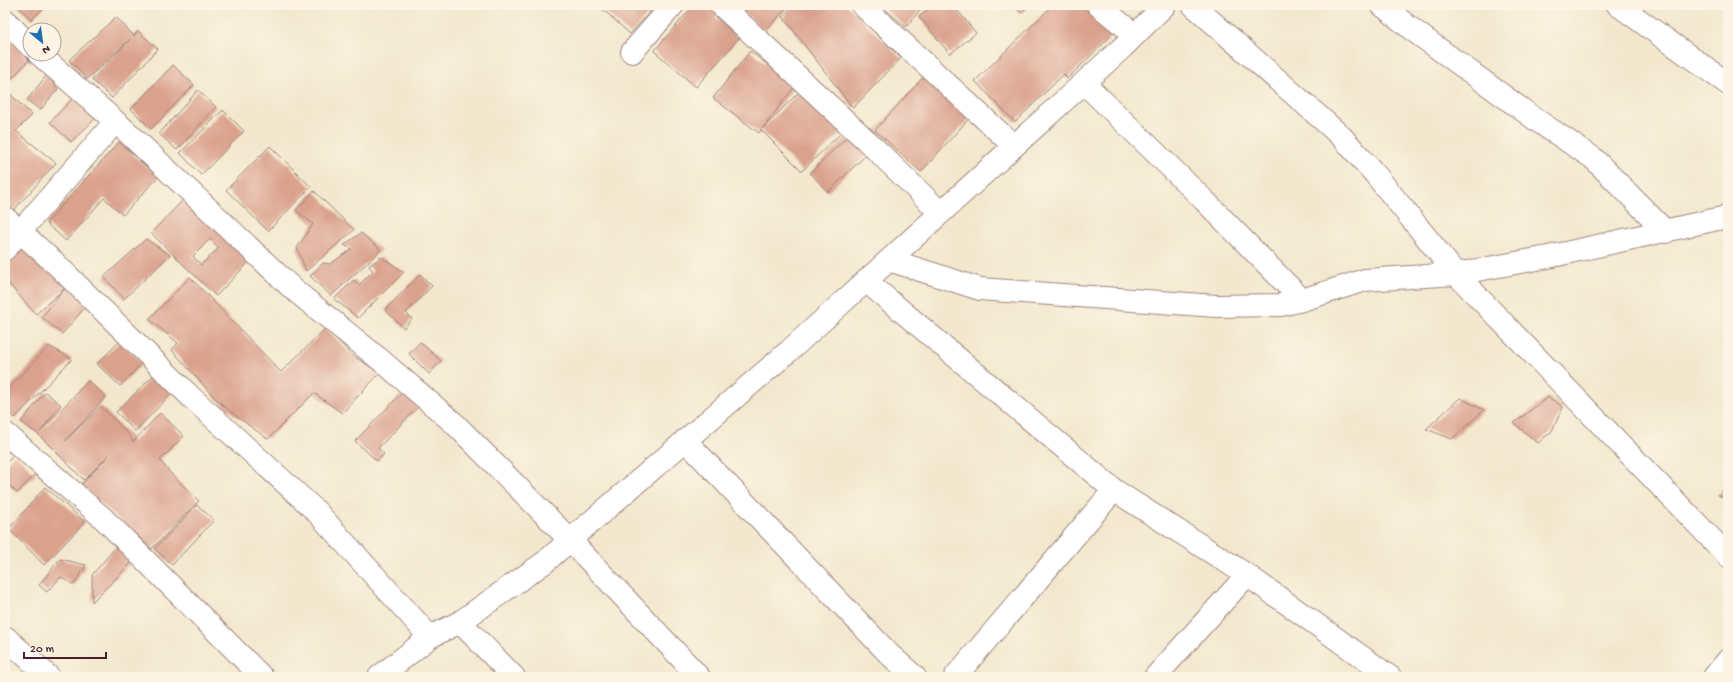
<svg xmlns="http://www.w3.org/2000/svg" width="1733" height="682" font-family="'Gochi Hand',sans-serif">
<rect width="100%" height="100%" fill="#fcf5e5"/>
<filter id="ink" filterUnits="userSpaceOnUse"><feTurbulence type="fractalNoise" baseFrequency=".025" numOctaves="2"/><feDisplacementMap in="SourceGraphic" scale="8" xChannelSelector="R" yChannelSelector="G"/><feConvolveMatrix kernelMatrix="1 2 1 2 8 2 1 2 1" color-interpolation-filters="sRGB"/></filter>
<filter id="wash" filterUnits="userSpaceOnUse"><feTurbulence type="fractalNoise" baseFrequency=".012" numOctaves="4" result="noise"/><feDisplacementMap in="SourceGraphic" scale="16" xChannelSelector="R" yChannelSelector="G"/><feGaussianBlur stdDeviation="0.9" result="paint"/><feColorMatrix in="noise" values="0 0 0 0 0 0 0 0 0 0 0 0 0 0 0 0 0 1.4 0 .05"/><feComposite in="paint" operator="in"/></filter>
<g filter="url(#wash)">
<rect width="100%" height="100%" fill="#f3e8ce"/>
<g id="blocks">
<path fill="#daa18d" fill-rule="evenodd" d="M17,5H47L31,20Z
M598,5H656L630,34Z
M694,5H709L719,13L715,17L739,38L696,87L654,51Z
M752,5H790L765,31L744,12Z
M794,5H847L901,58L853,108L783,17Z
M880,5H924L906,27Z
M933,5H953L976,33L950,54L919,17Z
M1013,5H1030L1021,13Z
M1053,5H1087L1114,33L1067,79L1064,74L1015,122L975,81Z
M116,17L134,36L138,31L158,49L112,98L92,80L130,39L87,79L69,60Z
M5,35L29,60L5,86Z
M750,51L795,86L759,133L713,98Z
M173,65L194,85L151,129L131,109Z
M927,73L973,114L921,172L875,130Z
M47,75L58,89L40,110L27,100Z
M5,89L32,115L16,131L56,163L14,210L5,203V131L10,126L5,121Z
M802,89L843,131L802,171L761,130Z
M198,90L216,107L177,150L159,134Z
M73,98L96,118L71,142L50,122Z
M223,110L244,131L201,175L180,153Z
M852,132L870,151L828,192L810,173Z
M119,142L158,177L123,215L104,198L66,241L46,223Z
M270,146L311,187L268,231L226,190Z
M314,191L354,230L306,271L297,248L313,224L296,210Z
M186,197L252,259L216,296L151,233ZM210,239L219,248L201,265L193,256Z
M361,233L381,250L331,296L310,276L323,263L330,264L352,249L344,245Z
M146,239L170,255L124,299L104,277Z
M27,243L88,304L62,334L42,317L66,287L36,314L5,280V263Z
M381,257L404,272L358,318L334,299L354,280L359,285L373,271L369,266Z
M420,274L432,286L406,313L412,319L404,328L385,310Z
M190,277L281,372L326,328L352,355L380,373L342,413L314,393L268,439L236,416L214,397L172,350L178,343L149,319Z
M120,341L143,363L120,386L97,364Z
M420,342L441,361L429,374L409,354Z
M49,346L72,359L15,418L5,408V392Z
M156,373L174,391L135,431L116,412Z
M88,381L106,397L65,441L101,406L129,435L133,442L160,413L184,436L160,460L171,474L199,501L152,549L81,485L109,455L84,480L38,434L21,422L45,392L61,405L40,432Z
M404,391L419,406L378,448L384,454L377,461L355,441Z
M1548,397L1563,407L1552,431L1538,443L1514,423Z
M1460,398L1484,410L1452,439L1426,429Z
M5,447L9,451L5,456Z
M15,454L36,474L17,493L5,481V464Z
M1728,486V500L1718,495Z
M45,487L85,522L44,565L9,529Z
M197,505L214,520L172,565L155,549Z
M116,547L132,562L92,602V575Z
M60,559L86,565L74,585L61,577L47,592L39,585Z"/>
</g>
</g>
<g filter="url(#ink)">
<use href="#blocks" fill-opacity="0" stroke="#9e847c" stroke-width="1"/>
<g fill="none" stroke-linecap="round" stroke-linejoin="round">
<defs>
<path id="street" d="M721,5L866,140L941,213
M862,5L1014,146
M1098,5L1135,35
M1193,5L1342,137L1375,174L1456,274L1728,556
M1382,5L1410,28L1535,119L1593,158L1666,232
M1618,5L1728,84
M5,20L30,46
M632,52L673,5
M39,54L125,130L293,289L383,362L455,424L570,540L699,677
M1084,83L1204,200L1302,300
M5,218L56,264L192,398L316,511L430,637
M5,249L115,122
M889,260L980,289L1216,306L1281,305L1302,300L1365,280L1456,274L1548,257L1722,218L1728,215
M866,281L1114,490L1247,575L1390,677
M5,433L104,519L262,677
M685,440L890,655L915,677
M460,622L514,677
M5,637L49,677
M379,677L430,637L460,622L545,562L570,540L789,351L1123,47L1165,5
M955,677L1114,490
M1155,677L1247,575
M1714,677L1728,660"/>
</defs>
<use href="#street" stroke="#9e847c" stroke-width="24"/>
<use href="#street" stroke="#fff" stroke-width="22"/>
</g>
</g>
<rect width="1733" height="682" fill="none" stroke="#fcf5e5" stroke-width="20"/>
<g transform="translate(42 42) rotate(151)"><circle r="19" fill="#fcf5e5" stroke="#b59f9b"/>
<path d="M0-3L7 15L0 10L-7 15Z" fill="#1f6fb2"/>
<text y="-6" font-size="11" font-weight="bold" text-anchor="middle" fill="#4a1f2b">N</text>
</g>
<path d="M24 652v6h82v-6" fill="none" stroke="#4a1f2b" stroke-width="2"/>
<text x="30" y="652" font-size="12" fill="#4a1f2b" stroke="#fcf5e5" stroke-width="3" paint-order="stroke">20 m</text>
</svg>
